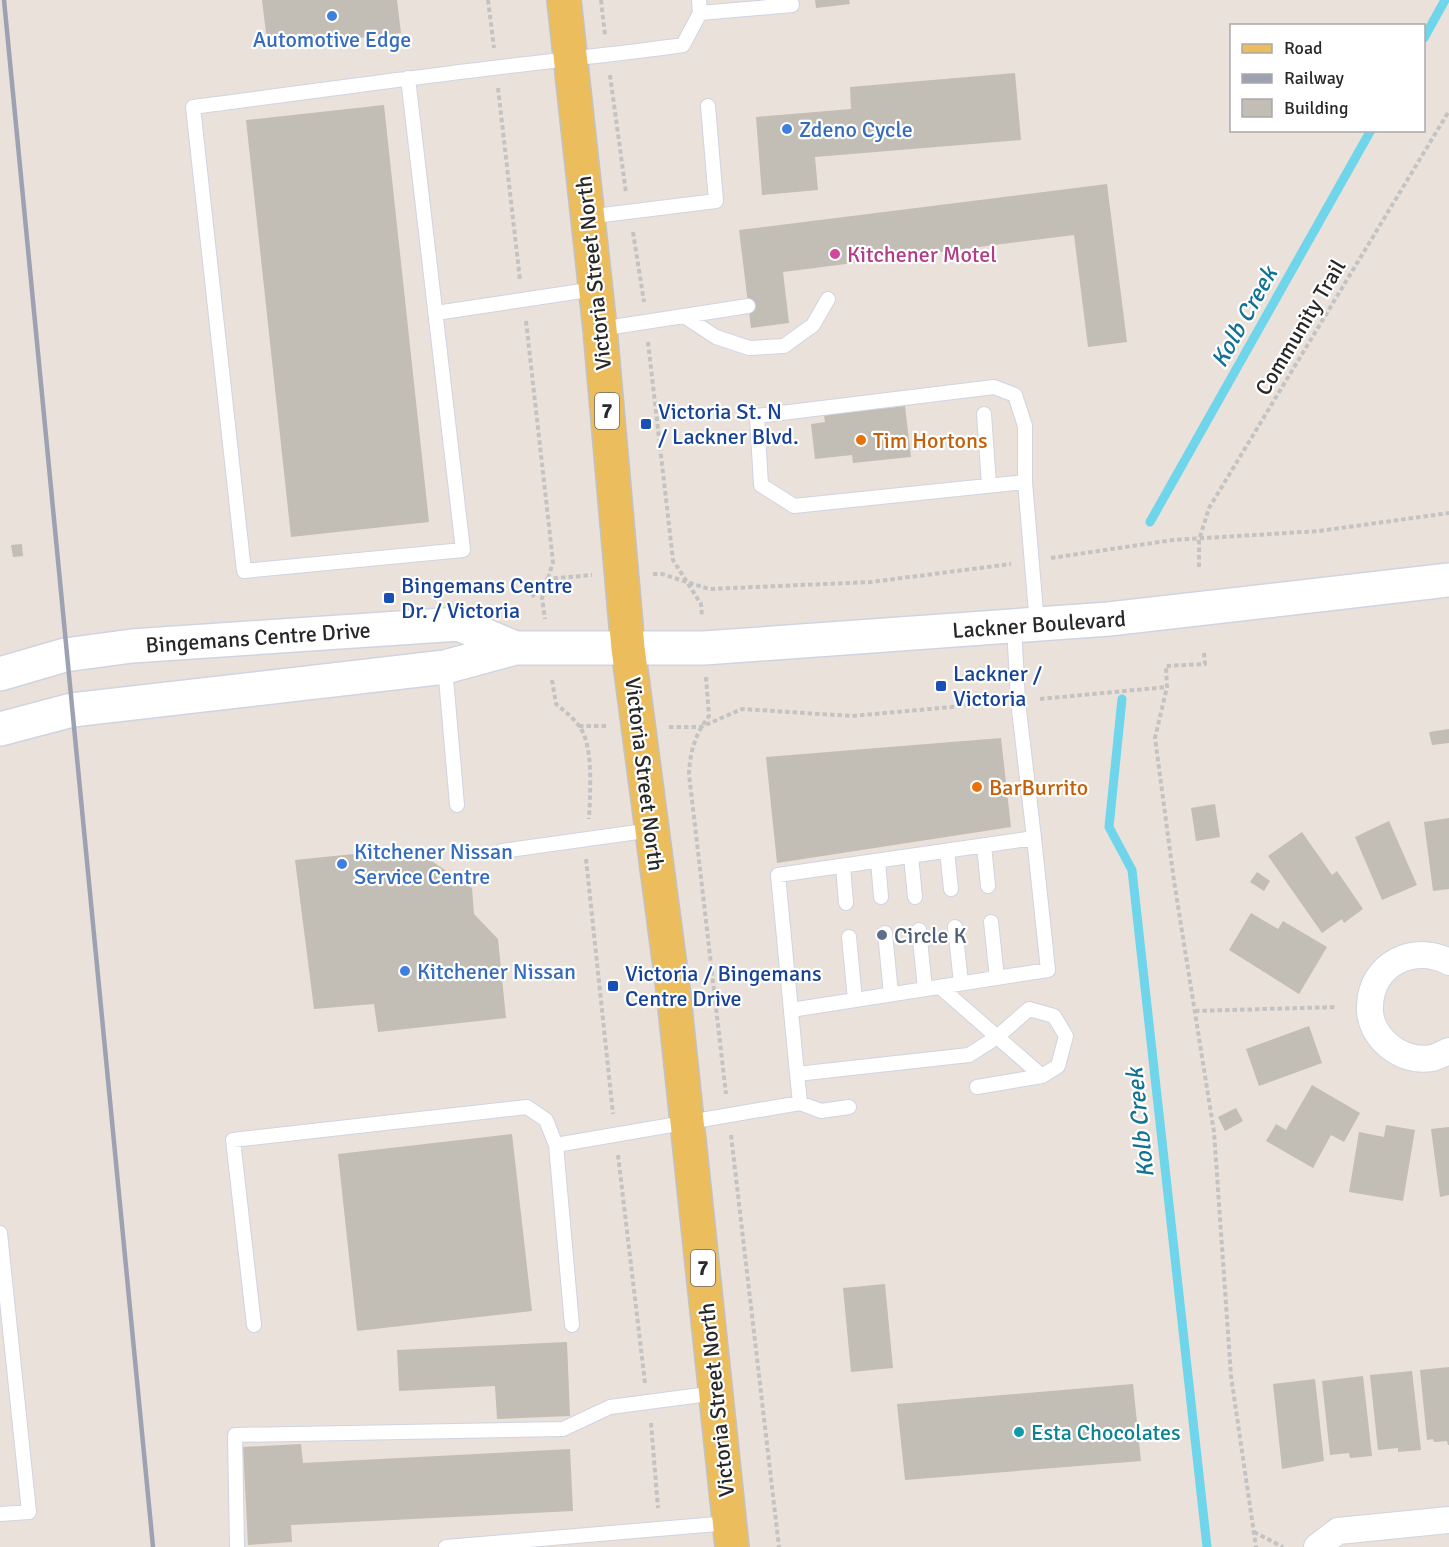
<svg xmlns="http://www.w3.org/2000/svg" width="1449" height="1547" font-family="Signika,sans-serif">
<rect width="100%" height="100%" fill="#eae1da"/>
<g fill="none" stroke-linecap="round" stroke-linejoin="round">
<path stroke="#6fd5ea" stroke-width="9" d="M1424,38L1445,0
M1150,522L1371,130
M1122,699L1109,827L1132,870L1207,1547"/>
</g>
<path fill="#c2bdb5" d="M262,0H397L401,33L268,49Z
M815,0H849L850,4L816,8Z
M1015,73L1021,140L815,157L818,190L762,195L756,117L851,109L850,87Z
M384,105L429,522L291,537L246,120Z
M1107,184L1127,342L1088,347L1074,235L783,272L789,323L751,328L739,230Z
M905,406L911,457L853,463L852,455L815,459L811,424L825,422L824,415Z
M22,544L23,556L13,557L11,545Z
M1449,729V743L1432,745L1429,732Z
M1001,738L1011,827L777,863L766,757Z
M1215,804L1220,837L1196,841L1191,808Z
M1449,818V889L1433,891L1424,822Z
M1389,821L1417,885L1382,900L1355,837Z
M1302,832L1332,875L1337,871L1363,909L1344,923L1342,919L1322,933L1268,856Z
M412,848L472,888L474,914L498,939L506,1018L378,1032L374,1004L314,1009L295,860Z
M1257,872L1270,881L1264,891L1250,882Z
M1251,913L1278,929L1283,921L1327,947L1299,994L1229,950Z
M1309,1026L1322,1063L1259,1086L1246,1049Z
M1312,1085L1360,1113L1344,1142L1331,1135L1313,1168L1266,1141L1276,1124L1286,1130Z
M1236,1108L1243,1121L1225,1131L1218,1117Z
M1386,1125L1415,1130L1403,1201L1349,1192L1359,1132L1384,1137Z
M1449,1127V1195L1440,1197L1431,1129Z
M512,1134L532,1311L357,1331L338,1154Z
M885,1284L893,1368L851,1372L843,1288Z
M567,1342L570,1416L497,1419L495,1386L399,1391L397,1350Z
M1449,1367V1445H1448L1447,1441L1434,1442L1433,1439L1427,1440L1420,1370Z
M1412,1371L1421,1450L1398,1452V1448L1378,1450L1370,1375Z
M1363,1376L1372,1456L1350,1458L1349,1453L1330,1455L1322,1381Z
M1315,1379L1324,1461L1282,1469L1273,1384Z
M1133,1384L1141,1461L905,1480L897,1404Z
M301,1444L303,1463L570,1449L573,1511L291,1525L292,1542L248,1545L243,1447Z"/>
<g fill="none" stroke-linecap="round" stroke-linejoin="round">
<defs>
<path id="service" d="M700,13L792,5L791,0
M408,78L463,550L244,571L193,107C293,94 393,80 493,68C556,60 620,54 683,45L700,13L699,0
M587,217L716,201L708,106
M436,313L595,289
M684,316L716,337L749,348L784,346L813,325L828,299
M600,329L748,306
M984,414L989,485
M1025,482L794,506L761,485L757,416L994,387L1015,395L1025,426V482L1037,624
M1014,626L1018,701L1034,838
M445,667L457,805
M984,845L988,886
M502,851L652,830
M947,851L951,889
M911,856L915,897
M878,861L881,897
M843,866L846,903
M991,922L997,978
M955,927L961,983
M919,930L925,989
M885,933L891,994
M849,937L855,1000
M940,987L1042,1076L977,1087
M797,1074L969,1055L997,1037L1029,1009L1054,1016L1066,1036L1058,1066L1042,1076
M800,1103L821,1111L849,1107
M556,1145L800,1103L797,1074L778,875L1034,838L1048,970L791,1010
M0,1233L29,1512L0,1514
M254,1325L233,1140L527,1107L546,1120L556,1145L572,1325
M237,1547L235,1435L563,1429L610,1407L716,1393
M446,1547L729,1523"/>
<path id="minor" d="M1449,962C1414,943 1371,964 1370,1006C1368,1037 1402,1064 1432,1058C1437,1057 1444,1053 1449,1051
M1317,1547L1338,1531L1449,1520"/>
<path id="secondary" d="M0,674L65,655L132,646L459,624L515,648
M0,729L72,710L445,667L515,648H704L1109,619L1449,580"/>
<path id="primary" d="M564,0L600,329L628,648L673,989L732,1547"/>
</defs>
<use href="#service" stroke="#cfd4e1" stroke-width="16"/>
<use href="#minor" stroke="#cfd4e1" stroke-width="28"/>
<use href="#secondary" stroke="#cfd4e1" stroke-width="36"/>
<use href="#primary" stroke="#c3c3c3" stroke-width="36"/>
<path stroke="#c3c3c3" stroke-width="4" stroke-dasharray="4.5 3" stroke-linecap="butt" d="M488,0L494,48
M601,0L605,35
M610,75L626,193
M498,88L520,280
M633,232L644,302
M526,321L553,562L542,598L545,619
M648,342L673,560L701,604L702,616
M1051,558L1173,540L1319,531L1449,513
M1199,567V540L1209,508L1449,111
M653,574H662L709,589L871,582L1011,564
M532,597L547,579L592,575
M1204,653L1205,664L1166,666L1167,687L1155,738L1174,881L1214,1132L1231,1376L1256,1547
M706,677L709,716C695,734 690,752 689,774L726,1094
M552,680L556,704C567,713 579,722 584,735C593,757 590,796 589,819
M1040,699L1167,687
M579,726H608
M669,727H701L742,709L852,716L996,703
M586,859L613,1114
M1195,1011L1336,1007
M731,1135L779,1547
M618,1155L645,1383
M651,1423L658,1508
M1254,1532L1283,1547"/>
<use href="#service" stroke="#fff" stroke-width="14"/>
<use href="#minor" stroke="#fff" stroke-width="26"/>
<use href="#secondary" stroke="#fff" stroke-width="33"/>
<use href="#primary" stroke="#ecbd5d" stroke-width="33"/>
<path stroke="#9da2b2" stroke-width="4.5" d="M4,0L153,1547"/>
</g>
<g fill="#3f7fe0" stroke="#fff" stroke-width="2">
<circle cx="332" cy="16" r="6"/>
<circle cx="787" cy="129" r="6"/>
<circle cx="342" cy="864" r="6"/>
<circle cx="405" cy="971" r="6"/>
</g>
<circle fill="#d1479c" stroke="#fff" stroke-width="2" cx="835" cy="254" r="6"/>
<g fill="#1a4fb4" stroke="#fff" stroke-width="2">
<rect x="640" y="418" width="12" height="12" rx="3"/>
<rect x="383" y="592" width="12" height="12" rx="3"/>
<rect x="935" y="680" width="12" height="12" rx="3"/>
<rect x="607" y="980" width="12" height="12" rx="3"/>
</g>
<g fill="#e8710a" stroke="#fff" stroke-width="2">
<circle cx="861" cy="440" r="6"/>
<circle cx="977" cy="787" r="6"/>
</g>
<circle fill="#5c6f8a" stroke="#fff" stroke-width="2" cx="882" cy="935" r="6"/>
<circle fill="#0f9aa8" stroke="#fff" stroke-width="2" cx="1019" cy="1432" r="6"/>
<g text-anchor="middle" stroke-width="4.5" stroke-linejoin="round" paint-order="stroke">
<g fill="#fff" stroke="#686868" stroke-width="1.5">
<rect x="595" y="393" width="24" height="36" rx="4.5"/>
<rect x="691" y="1250" width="24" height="36" rx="4.5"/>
</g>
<g font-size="21" font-weight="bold" fill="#282828">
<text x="607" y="418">7</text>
<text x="703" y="1275">7</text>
</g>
<g font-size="22" fill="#366cbe" stroke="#fff" text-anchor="start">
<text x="332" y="47" text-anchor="middle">Automotive Edge</text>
<text x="799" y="137">Zdeno Cycle</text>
<text x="354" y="859">Kitchener Nissan<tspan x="354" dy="25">Service Centre</tspan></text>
<text x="417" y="979">Kitchener Nissan</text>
</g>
<g font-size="22" fill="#b23c85" stroke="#fff" text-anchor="start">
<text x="847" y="262">Kitchener Motel</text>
</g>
<g font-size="22" fill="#282828" stroke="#fff">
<text transform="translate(593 273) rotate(-96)" y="8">Victoria Street North</text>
<text transform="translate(1300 327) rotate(-59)" y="8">Community Trail</text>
<text transform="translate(1039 624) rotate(-4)" y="8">Lackner Boulevard</text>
<text transform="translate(258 637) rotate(-4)" y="8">Bingemans Centre Drive</text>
<text transform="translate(645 774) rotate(83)" y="8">Victoria Street North</text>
<text transform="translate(716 1400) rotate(-96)" y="8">Victoria Street North</text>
</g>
<g font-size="22" fill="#164399" stroke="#fff" text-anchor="start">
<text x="658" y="419">Victoria St. N<tspan x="658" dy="25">/ Lackner Blvd.</tspan></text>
<text x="401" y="593">Bingemans Centre<tspan x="401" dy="25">Dr. / Victoria</tspan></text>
<text x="953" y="681">Lackner /<tspan x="953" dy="25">Victoria</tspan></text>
<text x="625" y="981">Victoria / Bingemans<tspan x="625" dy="25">Centre Drive</tspan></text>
</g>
<g font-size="22" fill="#c56008" stroke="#fff" text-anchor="start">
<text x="873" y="448">Tim Hortons</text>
<text x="989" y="795">BarBurrito</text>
</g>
<g font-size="22" fill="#4e5e75" stroke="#fff" text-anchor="start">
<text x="894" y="943">Circle K</text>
</g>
<g font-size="22" fill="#0d838f" stroke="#fff" text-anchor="start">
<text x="1031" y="1440">Esta Chocolates</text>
</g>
<g font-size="24" font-style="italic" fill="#117293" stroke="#fff">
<text transform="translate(1244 317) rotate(-61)" y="8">Kolb Creek</text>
<text transform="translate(1140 1123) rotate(-96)" y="8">Kolb Creek</text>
</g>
</g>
<rect x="1230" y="24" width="195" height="108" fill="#ffffff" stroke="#a9a9a9" stroke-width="1.5"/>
<rect x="1242" y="44" width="30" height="9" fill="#ecbd5d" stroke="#a9a9a9" stroke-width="1.5"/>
<text x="1284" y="54" font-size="18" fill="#282828">Road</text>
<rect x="1242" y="74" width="30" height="9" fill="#9da2b2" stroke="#a9a9a9" stroke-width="1.5"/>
<text x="1284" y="84" font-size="18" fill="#282828">Railway</text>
<rect x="1242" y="99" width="30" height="18" fill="#c2bdb5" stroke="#a9a9a9" stroke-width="1.5"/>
<text x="1284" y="114" font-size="18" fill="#282828">Building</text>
</svg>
